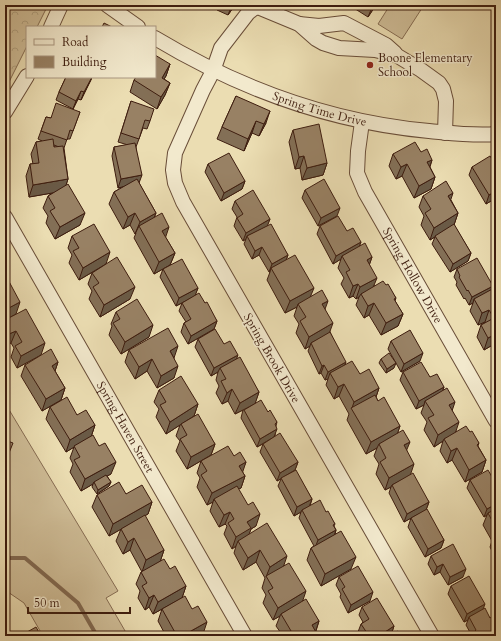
<svg xmlns="http://www.w3.org/2000/svg" width="501" height="641" font-family="Cardo,serif">
<defs>
<pattern id="park-crowns" width="20" height="18" patternUnits="userSpaceOnUse"><rect width="20" height="18" fill="#cebc96"/><path d="M2 6a3 3 0 1 1 6 0M12 15a3 3 0 1 1 6 0" fill="none" stroke="#b2a180"/></pattern>
</defs>
<rect width="100%" height="100%" fill="#ebddb2"/>
<filter id="stains"><feTurbulence type="fractalNoise" baseFrequency=".005" numOctaves="4"/><feColorMatrix values="0 0 0 0 .2 0 0 0 0 .09 0 0 0 0 .02 0 0 0 .5 -.17"/></filter>
<radialGradient id="worn" r=".72"><stop offset=".6" stop-color="#630" stop-opacity="0"/><stop offset="1" stop-color="#630" stop-opacity=".3"/></radialGradient>
<path fill="#cebc96" stroke="#866c52" d="M390,5H424L402,39L378,24Z
M5,403L118,591L106,598L128,636H43L24,603L5,590L7,465L5,459Z"/>
<path fill="url(#park-crowns)" stroke="#866c52" d="M5,5H48L37,27H27V46L5,90Z"/>
<g fill="none" stroke-linecap="round" stroke-linejoin="round">
<path stroke="#826950" stroke-width="4" d="M5,558H25L78,603L97,636"/>
<defs>
<g id="minor">
<path d="M107,5L138,27"/>
<path d="M299,24L319,26L344,23L386,45L395,53"/>
<path d="M51,27L61,5"/>
<path id="s1" d="M155,38C240,89 330,122 429,131C451,133 474,136 496,134"/>
<path d="M5,112L27,76"/>
<path id="s2" d="M362,122L358,151L357,173L365,192L496,421"/>
<path id="s3" d="M5,217L245,636"/>
<path d="M432,636L183,202L175,183L173,170L175,153L203,90L213,71L221,48L248,13L253,9L258,7L299,24L316,39L323,43L339,48L375,50L396,55L421,70L439,83L443,89L446,101L445,133"/>
</g>
</defs>
<use href="#minor" stroke="#694d38" stroke-width="16"/>
<use href="#minor" stroke="#f2e9cd" stroke-width="14"/>
</g>
<path fill="#836f56" stroke="#3e1d0f" fill-rule="evenodd" d="M218,5H235L228,15L217,10Z
M349,5H376L368,17Z
M170,64L166,76L164,79L170,83L165,95L157,109L130,92L134,80Z
M66,77H92L81,100L78,99L73,109L56,100L59,92Z
M236,96L266,123L259,136L252,133L244,151L217,139L222,127Z
M131,101L150,121L147,129L143,128L136,147L139,183L156,213L154,218L175,253L170,265L154,274L134,238L136,233L135,234L130,225L123,229L109,204L114,192L125,186L118,188L112,156L114,147L128,145L118,142Z
M80,112L70,139H67L64,148L68,179L66,185L80,225L55,239L46,223L48,216L43,208L48,196L52,193L29,197L26,176L30,164H33L31,154L36,142L42,141L38,139L46,117L51,118ZM54,145L59,147H54Z
M293,130L327,163L323,175L302,180L300,168L295,169L289,142Z
M421,152L432,160L430,167L435,177L431,189L414,198L402,176L396,179L389,166L393,154Z
M208,164L245,181L242,189L221,201L205,172Z
M496,165V198L486,204L469,175L472,167Z
M305,190L337,216L318,226L302,198Z
M423,196L451,200L458,213L454,225L471,253L468,261L450,272L432,244L435,237L430,240L421,225L424,216L419,207Z
M235,201L270,219L267,225L288,255L286,260L311,296L325,309L330,332L345,365L360,374L379,388L376,397L378,401L400,426L397,434L407,451L410,475L429,502L426,510L444,540L441,548L425,557L408,527L411,518L425,510L404,522L389,493L391,487L385,490L376,474L379,464L374,456L377,448L366,454L347,420L349,414L339,396L334,399L326,385L328,379L325,380L321,373L319,374L308,351L310,346L305,349L296,333L299,324L294,316L297,307L285,313L267,280L270,272H269L259,255L252,259L244,244L246,239L243,241L234,226L237,217L232,209Z
M320,226L347,231L361,242L359,246L372,257L369,265L374,286L386,285L396,298L395,301L403,314L398,326L381,335L369,315L364,318L356,305L359,297L356,299L353,296L349,298L341,284L344,278L338,268L341,259L333,264L317,234Z
M72,236L106,264L130,299L100,317L89,299L92,291L88,284L92,273L103,266L79,280L69,263L72,255L68,248Z
M163,269L198,288L195,295L205,303L217,321L214,329L188,344L181,332L184,323L186,322L179,311L182,303L176,306L160,277Z
M457,269L491,290L496,287V343L484,350L477,337L481,325L485,323V322L478,325L470,311L473,303L469,305L465,298L464,299L456,285L457,282L454,277Z
M116,312L149,337L121,354L109,335L112,326L111,324Z
M5,320L41,355L17,368L11,357L14,348L11,343L5,346Z
M198,339L224,344L237,358L259,392L255,403L268,412L277,422L276,426L275,436L298,462L295,470L312,499L310,506L326,512L335,524L334,526L336,530L335,535L351,569L321,586L307,560L311,548L314,546L299,518L301,512L294,516L278,486L281,479L277,481L260,452L263,444L257,447L241,418L243,410L235,414L228,401L222,404L216,393L219,386L216,380L218,372L211,376L195,347Z
M391,341L420,361L401,372L388,349Z
M129,350L174,358V378L157,388L147,371L135,379L125,362Z
M381,359L394,368L386,373L379,363Z
M58,362L55,371L65,388L61,400L42,411L21,376L25,365Z
M403,372L430,377L444,387L443,390L452,410L456,432H470L479,443L478,446L486,460L482,472L465,482L452,460L447,463L440,451L443,441L434,447L424,430L427,422L421,413L424,405L416,409L400,380Z
M159,390L198,404L194,416L215,444L211,455L187,469L176,451L180,441L176,436L180,425L166,434L156,417L159,409L154,402Z
M50,407L77,415L95,425L91,437L111,474L107,476L111,482L109,486L97,494L92,487L93,484L81,491L70,472L73,464L70,458L74,447L66,452L46,419Z
M234,456L246,462L242,471L245,476L241,488L238,489L256,526L251,529L249,534L284,566L303,601L319,621L316,631L318,636H283L276,626L280,616L273,620L263,603L266,595L262,588L265,578L256,562L243,570L234,553L236,546L232,549L224,534L227,526L225,524L219,527L210,511L213,502L207,505L197,487L200,478L197,473L201,461Z
M470,480L496,481V556L495,557L490,547L492,541L483,525L487,515L484,517L467,488Z
M126,494L152,502L148,514L138,519L164,550L160,562L142,572L130,550L123,554L116,541L121,529L109,536L92,507L97,495Z
M431,556L463,577L448,585L440,572L434,575L428,564Z
M170,569L186,586L182,598L153,614L149,607L145,610L138,598L140,591L136,584L141,572Z
M339,577L370,601L348,613L340,597L341,594L336,585Z
M451,586L483,610L490,618L496,636H472L466,625L468,620L464,622L448,594Z
M362,607L394,626L391,635L389,636H361L358,632L361,624L363,622L359,615Z
M162,609L203,633L204,636H166L158,621Z"/>
<path fill="#6a5a46" stroke="#3e1d0f" d="M232,5H235L228,15Z
M373,5H376L368,17Z
M170,64L166,76L157,90L162,78Z
M92,77L91,80L81,100L84,92Z
M170,83L165,95L157,109L161,97Z
M81,91L78,99L73,109L76,101Z
M270,111L266,123L259,136L264,124Z
M256,121L252,133L244,151L248,139Z
M304,156L300,168L295,169L299,157Z
M432,160L428,171L427,162Z
M327,163L323,175L302,180L307,168Z
M407,164L402,176L396,179L401,167Z
M142,175L139,183L118,188L121,179Z
M435,177L431,189L414,198L419,186Z
M68,179L64,191L29,197L33,185Z
M245,181L242,189L221,201L224,193Z
M496,191V198L486,204L489,195Z
M453,193L449,205L448,196Z
M340,208L337,216L318,226L321,218Z
M85,213L80,225L55,239L60,227Z
M135,213L130,225L123,229L128,217Z
M156,213L151,225L139,226L135,234L140,222Z
M458,213L454,225L430,240L434,228Z
M270,219L267,227L247,236L246,239L243,241L246,233Z
M169,227L165,239L162,231Z
M361,242L358,250L342,256L341,259L333,264L336,256Z
M262,247L259,255L252,259L255,251Z
M110,252L106,264L79,280L83,268Z
M175,253L170,265L154,274L159,262Z
M471,253L468,261L450,272L453,264Z
M288,255L285,263L271,268L270,272H269L272,264Z
M372,257L368,269L367,260Z
M377,278L372,290L361,294L359,297L356,299L360,287Z
M358,284L353,296L349,298L353,286Z
M493,286L490,294L474,299L473,303L469,305L472,297Z
M135,287L130,299L100,317L104,305Z
M198,288L195,296L176,306L179,298Z
M314,288L309,300L298,304L297,307L285,313L290,301Z
M328,301L324,312L322,304Z
M20,302L16,314L5,320V310Z
M374,303L369,315L364,318L368,306Z
M489,310L485,322L478,325L482,313Z
M403,314L398,326L381,335L386,323Z
M217,321L214,329L188,344L191,336Z
M333,323L329,334L311,343L310,346L305,349L309,337Z
M153,325L149,337L121,354L125,342Z
M16,331L11,343L5,346L9,334Z
M496,334V343L484,350L488,338Z
M45,343L41,355L17,368L21,356Z
M178,346L174,358L170,351Z
M423,353L420,361L401,372L404,364Z
M238,355L235,363L220,368L218,372L211,376L214,368Z
M152,359L147,371L135,379L139,367Z
M58,362L54,374L52,366Z
M346,362L343,370L330,373L328,379L325,380L328,372Z
M396,363L394,368L386,373L387,369Z
M324,365L321,373L319,374L322,366Z
M178,366L174,378L157,388L161,376Z
M344,384L339,396L334,399L338,387Z
M444,387L441,395L425,401L424,405L416,409L419,401Z
M65,388L61,400L42,411L46,399Z
M379,388L375,400L352,408L354,402Z
M232,389L228,401L222,404L227,393Z
M259,392L255,404L235,414L240,403Z
M455,402L451,414L449,405Z
M198,404L194,416L166,434L170,422Z
M459,422L455,434L444,439L443,441L434,447L438,435Z
M95,425L91,437L66,452L70,440Z
M400,426L396,438L379,444L377,448L366,454L371,442Z
M277,429L274,437L257,447L260,439Z
M410,442L405,454L404,445Z
M215,444L211,455L187,469L191,457Z
M457,448L452,460L447,463L451,451Z
M486,460L482,472L465,482L469,470Z
M116,462L111,474L94,483V482L93,484L81,491L85,479Z
M246,462L242,474L239,466Z
M298,462L295,470L277,481L280,473Z
M414,464L410,476L392,485L391,487L385,490L389,478Z
M245,476L241,488L215,501L214,499L213,502L207,505L212,493Z
M111,482L109,486L97,494L98,490Z
M312,499L309,507L302,510L301,512L294,516L297,507Z
M152,502L148,514L109,536L113,524Z
M429,502L426,510L404,522L407,514Z
M496,504V510L488,513L487,515L484,517L487,509Z
M230,512L225,524L219,527L224,515Z
M260,514L256,526L251,529L247,540L238,541L236,546L232,549L236,537L247,522Z
M336,530L333,539L315,548L318,540Z
M134,538L130,550L123,554L128,542Z
M444,540L441,548L425,557L428,549Z
M164,550L160,562L142,572L146,560Z
M260,550L256,562L243,570L248,558Z
M287,556L283,568L266,577L270,567Z
M356,557L351,569L321,586L325,574Z
M443,564L440,572L434,575L437,567Z
M466,569L463,577L448,585L450,577Z
M186,586L182,598L153,614L158,602Z
M306,591L302,603L281,614L280,616L273,620L278,608Z
M373,592L370,601L348,613L351,605Z
M154,595L149,607L145,610L149,598Z
M485,604L482,612L469,617L468,620L464,622L467,614Z
M319,621L315,633L312,625Z
M207,622L203,634L199,636H182Z
M394,626L391,635L389,636H379Z"/>
<path fill="#988164" stroke="#3e1d0f" d="M104,23L112,27H102Z
M155,55L170,64L162,78L170,83L161,97L134,80L136,77H155Z
M66,77H92L84,92L81,91L76,101L59,92Z
M236,96L270,111L264,124L256,121L248,139L222,127Z
M131,101L154,109L150,121L145,120L139,139L121,133Z
M56,103L80,112L73,131L70,130L67,140L41,131L46,117L51,118Z
M319,124L327,163L307,168L304,156L299,157L293,130Z
M53,139L54,147L63,146L68,179L33,185L30,164L39,163L36,142Z
M415,142L421,152L427,149L432,160L427,162L435,177L419,186L407,164L401,167L393,154Z
M135,143L142,175L121,179L114,147Z
M229,153L245,181L224,193L208,164Z
M490,156L496,165V191L489,195L472,167Z
M137,179L156,213L140,222L135,213L128,217L114,192Z
M324,179L340,208L321,218L305,190Z
M446,181L453,193L448,196L458,213L434,228L425,213L431,209L423,196Z
M68,184L85,213L60,227L50,211L55,208L48,196Z
M253,190L270,219L246,233L237,218L243,214L235,201Z
M162,213L169,227L162,231L175,253L159,262L139,226Z
M338,216L347,231L353,228L361,242L336,256L320,226Z
M94,224L110,252L83,268L73,251L79,248L72,236Z
M271,224L288,255L272,264L262,247L255,251L247,236Z
M454,224L471,253L453,264L435,236Z
M365,243L372,257L367,260L377,278L360,287L358,284L353,286L346,272L350,270L342,256Z
M295,255L314,288L290,301L271,268Z
M117,257L135,287L104,305L93,287L99,283L92,273Z
M477,258L493,286L472,297L468,290L467,291L459,277L460,276L457,269Z
M182,259L198,288L179,298L163,269Z
M5,274L20,302L5,310Z
M383,281L386,285L388,284L396,298L394,299L403,314L386,323L374,303L368,306L361,294Z
M496,287V334L488,338L481,325L494,318L489,310L482,313L474,299Z
M322,290L328,301L322,304L333,323L309,337L300,321L306,317L298,304Z
M199,293L205,303L207,302L217,321L191,336L184,323L191,319L182,303Z
M137,299L153,325L125,342L113,323L120,319L116,312Z
M26,309L45,343L21,356L15,346L22,342L16,331L9,334L5,327V320Z
M168,328L178,346L170,351L178,366L161,376L152,359L139,367L129,350Z
M215,329L224,344L230,341L238,355L214,368L198,339Z
M410,330L423,353L404,364L391,341Z
M330,332L346,362L328,372L324,365L322,366L311,343Z
M51,349L58,362L52,366L65,388L46,399L25,365Z
M389,353L396,363L387,369L381,359Z
M240,357L259,392L240,403L232,389L227,393L221,381L226,379L220,368Z
M352,361L360,374L369,369L379,388L354,402L344,384L338,387L330,373Z
M421,362L430,377L437,374L444,387L419,401L403,372Z
M181,376L198,404L170,422L160,405L166,402L159,390Z
M447,388L455,402L449,405L459,422L438,435L428,418L434,415L425,401Z
M375,395L378,401L384,397L400,426L371,442L351,408Z
M67,397L77,415L86,410L95,425L70,440L50,407Z
M261,400L268,412L270,410L277,422L275,424L277,429L260,439L244,410Z
M198,414L215,444L191,457L180,439L187,435L181,424Z
M466,426L470,432L472,431L479,443L477,445L486,460L469,470L457,448L451,451L444,439Z
M403,430L410,442L404,445L414,464L389,478L380,462L386,458L379,444Z
M280,433L298,462L280,473L263,444Z
M93,435L99,446L105,443L116,462L85,479L74,460L80,457L74,446Z
M5,440L13,443L5,463Z
M228,446L234,456L240,452L246,462L239,466L245,476L212,493L201,475L207,471L201,461Z
M296,470L312,499L297,507L281,478Z
M488,470L495,482L496,481V504L487,509L470,480Z
M413,473L429,502L407,514L392,485Z
M106,475L111,482L98,490L94,482Z
M119,482L126,494L142,485L152,502L113,524L97,495Z
M237,486L248,505L253,502L260,514L247,522L251,528L236,537L228,523L234,519L230,512L224,515L214,499Z
M320,500L326,512L328,511L335,524L333,525L336,530L318,540L302,510Z
M427,509L444,540L428,549L411,518Z
M496,509V528L488,513Z
M145,515L164,550L146,560L134,538L128,542L121,529Z
M267,523L287,556L270,567L260,550L248,558L238,541Z
M341,531L356,557L325,574L311,548Z
M496,534V539L494,535Z
M453,544L466,569L450,577L443,564L437,567L431,556Z
M164,559L170,569L175,566L186,586L158,602L154,595L149,598L142,586L147,583L141,572Z
M289,563L306,591L278,608L268,591L273,588L266,576Z
M358,566L373,592L351,605L342,589L345,587L339,577Z
M469,576L485,604L467,614L451,586Z
M185,596L192,609L198,606L207,622L182,636H177L162,609Z
M377,598L394,626L379,636H369L361,624L369,619L362,607Z
M306,599L319,621L312,625L318,636H293H294L281,614Z
M485,608L490,618L493,616L496,621V636H477L475,631L476,630L469,617Z
M36,627L41,636H20Z
M398,631L400,636H389Z
M202,633L204,636H197Z"/>
<circle fill="#8f2418" stroke="#f2e9cd" stroke-width="1.5" cx="370" cy="65" r="4"/>
<g text-anchor="middle" stroke-width="3" stroke-linejoin="round" paint-order="stroke">
<g font-size="12" fill="#3e1d0f" stroke="#f2e9cd" text-anchor="start">
<text x="378" y="62">Boone Elementary<tspan x="378" dy="14">School</tspan></text>
</g>
<g font-size="12" fill="#3e1d0f" stroke="#f2e9cd">
<text dy="4" stroke="none"><textPath href="#s1" startOffset="180">Spring Time Drive</textPath></text>
<text dy="4" stroke="none"><textPath href="#s2" startOffset="168">Spring Hollow Drive</textPath></text>
<text transform="translate(272 358) rotate(60)" y="4">Spring Brook Drive</text>
<text dy="4" stroke="none"><textPath href="#s3" startOffset="242">Spring Haven Street</textPath></text>
</g>
</g>
<rect width="501" height="641" fill="none" stroke="#ebddb2" stroke-width="20"/>
<rect x="6" y="6" width="489" height="629" fill="none" stroke="#3e1d0f" stroke-width="2"/>
<rect x="10" y="10" width="481" height="621" fill="none" stroke="#3e1d0f"/>
<rect x="26" y="26" width="130" height="52" fill="#f2e9cd" stroke="#aa9781"/>
<rect x="34" y="39" width="20" height="6" fill="#f2e9cd" stroke="#aa9781"/>
<text x="62" y="46" font-size="12" fill="#3e1d0f">Road</text>
<rect x="34" y="56" width="20" height="12" fill="#988164" stroke="#aa9781"/>
<text x="62" y="66" font-size="12" fill="#3e1d0f">Building</text>
<path d="M28 607v6h102v-6" fill="none" stroke="#3e1d0f" stroke-width="2"/>
<text x="34" y="607" font-size="12" fill="#3e1d0f" stroke="#f2e9cd" stroke-width="3" paint-order="stroke">50 m</text>
<rect width="100%" height="100%" filter="url(#stains)"/>
<rect width="100%" height="100%" fill="url(#worn)"/>
</svg>
